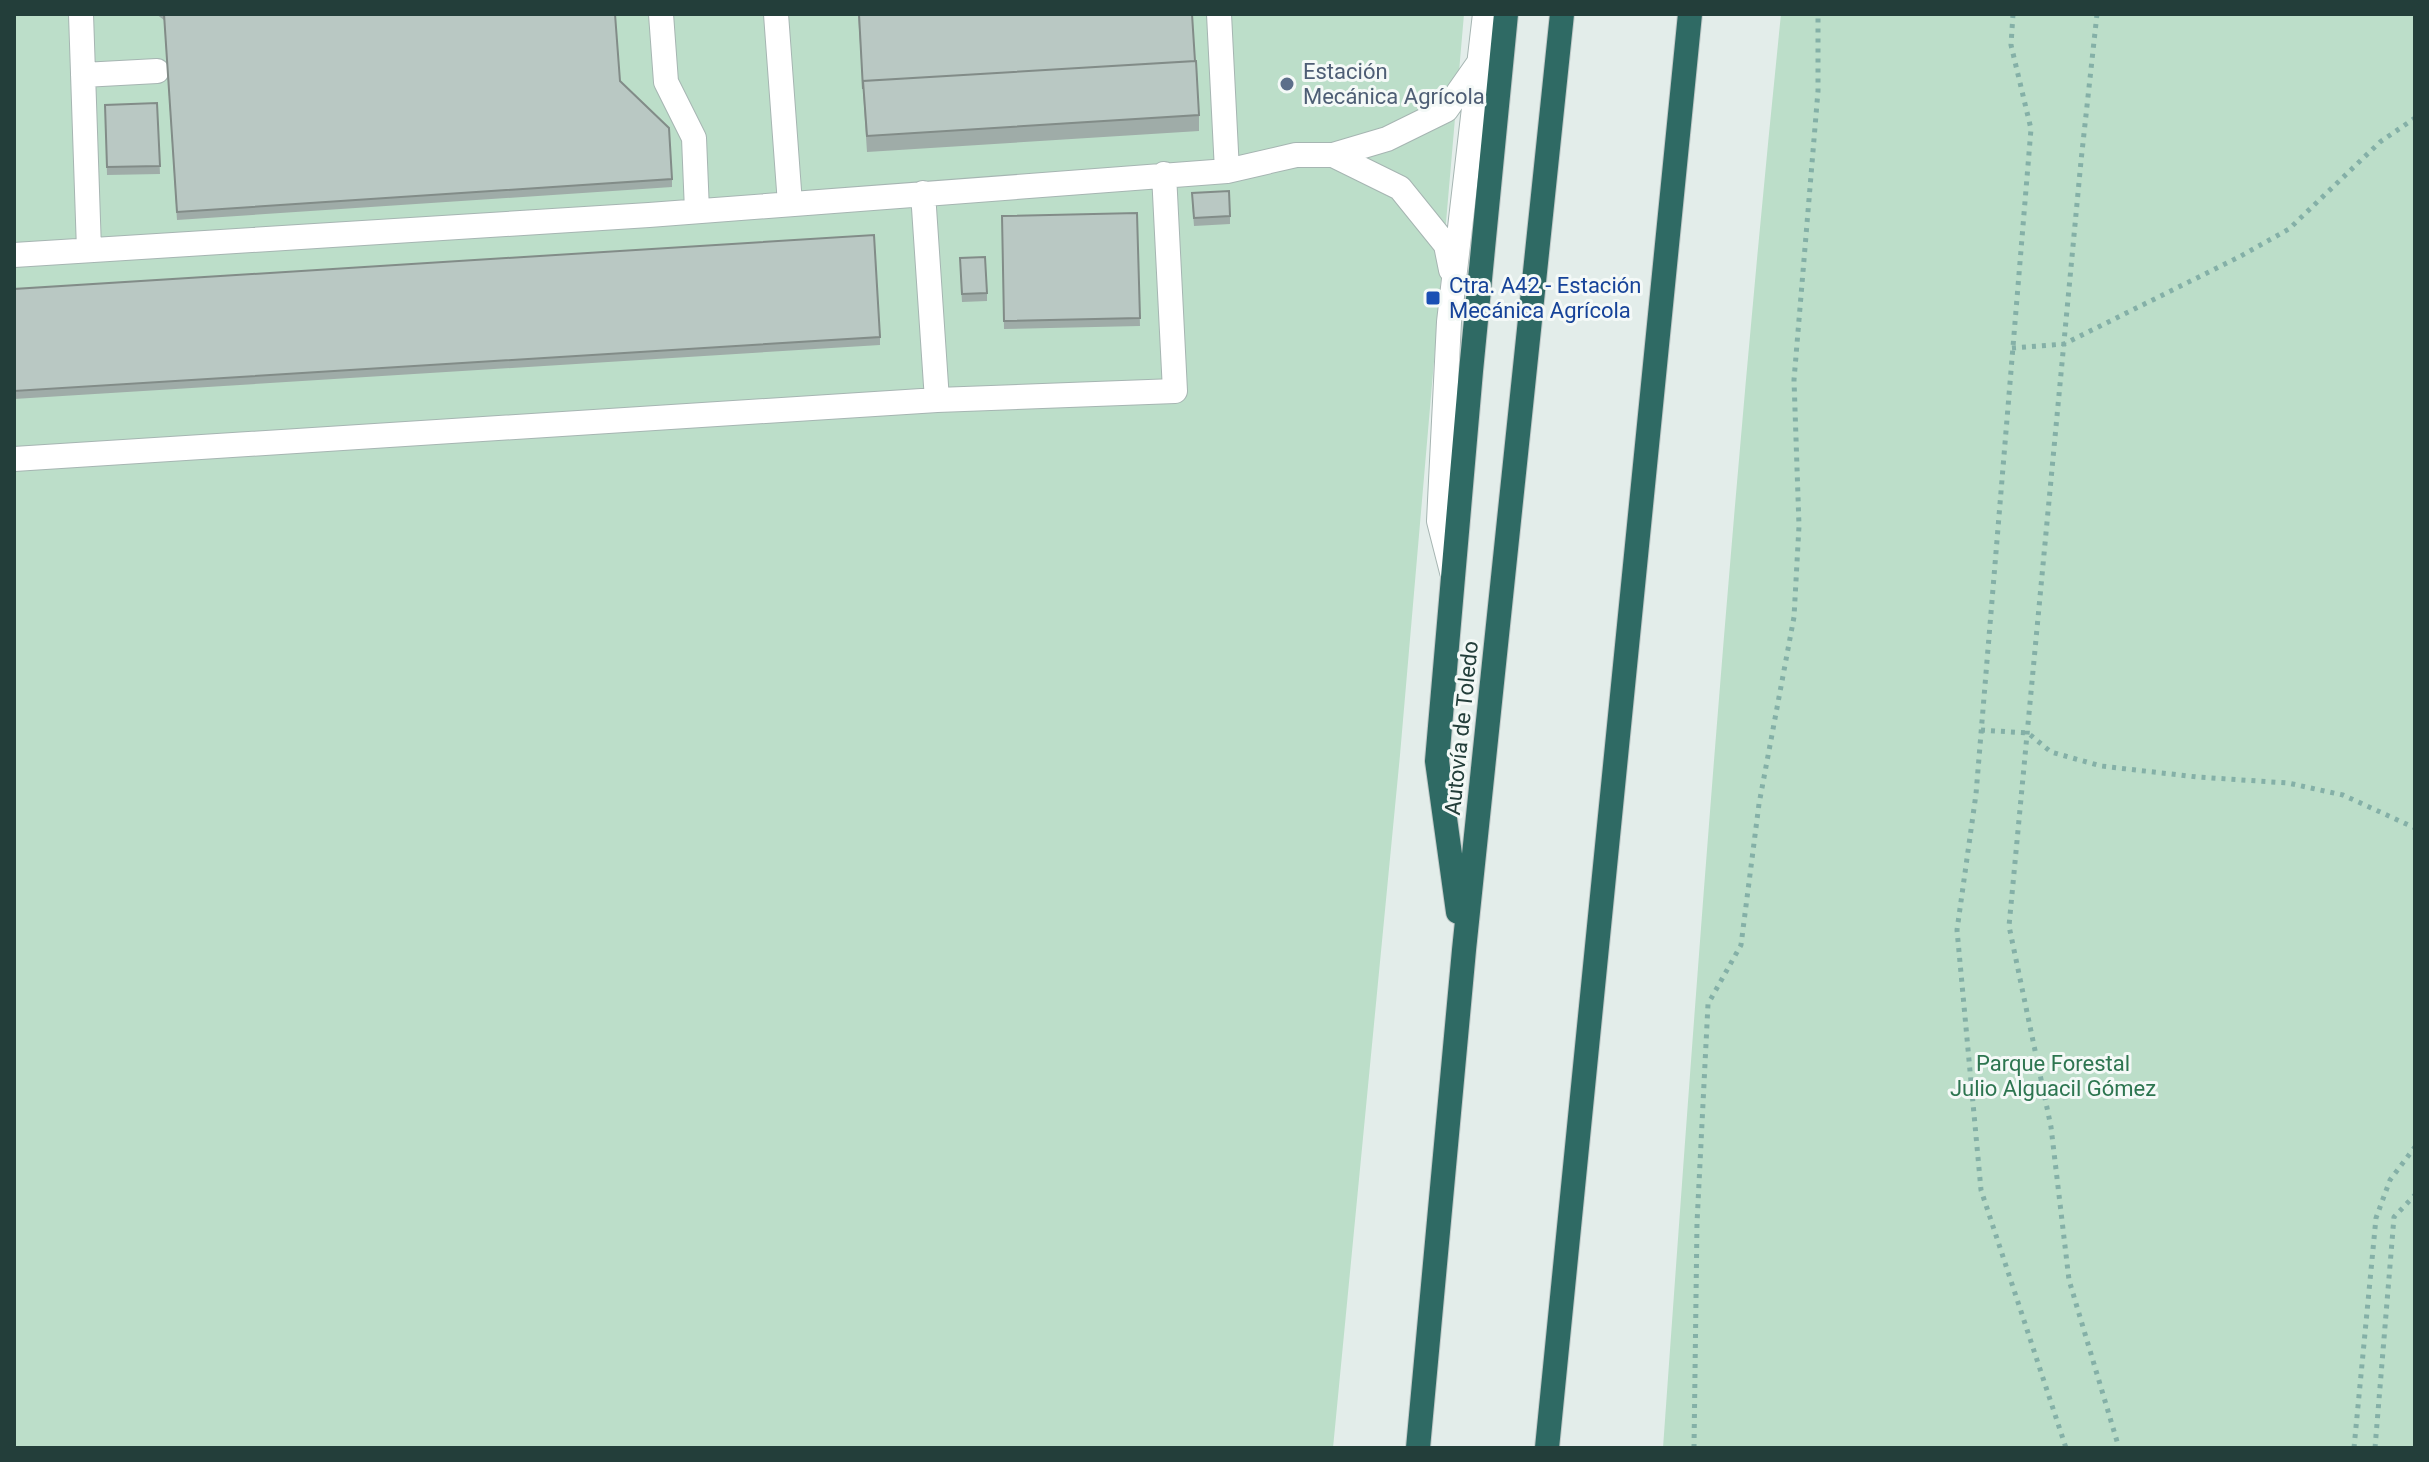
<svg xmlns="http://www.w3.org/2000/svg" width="2429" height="1462" font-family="Roboto,sans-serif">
<rect width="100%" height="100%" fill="#e3edea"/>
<path fill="#bcdec9" d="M14,14H1464L1400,755L1333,1448H14Z
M1781,14H2415V1448H1663C1697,970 1732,491 1781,14Z"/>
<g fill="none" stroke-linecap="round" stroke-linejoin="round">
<defs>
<path id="minor" d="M81,14L89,250
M661,14L666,82L694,138L697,211
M776,14L790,204
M1219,14L1227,171
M83,75L157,71
M1333,155L1400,188L1446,245L1451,270
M923,193L937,400
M14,255L649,215L1227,171L1296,155H1333L1387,139L1446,110L1481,60
M14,459L937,400L1175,391L1164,174
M1452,572L1439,521L1449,322L1485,14"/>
<path id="highway" d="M1458,912L1437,761L1471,371L1506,14
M1418,1448L1464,950L1562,14
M1547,1448L1690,14"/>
</defs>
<use href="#minor" stroke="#a6b5b2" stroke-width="26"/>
<use href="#highway" stroke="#c1c9c8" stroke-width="26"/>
<path stroke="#84b0a7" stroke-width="5" stroke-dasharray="4 6" stroke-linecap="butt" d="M2013,14L2011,45L2031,129L1976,794L1957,930L1981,1190L2066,1448
M2097,14L2081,161L2009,926L2051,1127L2069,1280L2119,1448
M2012,348L2064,344L2239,257L2289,229L2380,142L2415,118
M1981,730L2028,733L2051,752L2101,766L2197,777L2288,783L2343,795L2415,828
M1694,1448L1697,1223L1708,1004L1741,945L1759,804L1794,617L1799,526L1794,380L1818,91V14
M2354,1448L2376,1218L2390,1180L2415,1147
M2375,1448L2394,1217L2415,1195"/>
<use href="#minor" stroke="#fff" stroke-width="24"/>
<use href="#highway" stroke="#2f6a64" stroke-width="24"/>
</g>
<path fill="#9faca8" d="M156,14H615L620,81L672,179V187L177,220L164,20Z
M858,14L1199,115V131L867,152Z
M157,103L160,174L107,175L105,105Z
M1192,201L1230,216V224L1194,226Z
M1137,213L1140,326L1004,329L1002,216Z
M960,266L987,293V301L962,302Z
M14,289L880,337V345L14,399Z"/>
<path fill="#b9c8c3" stroke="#828c88" stroke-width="2" d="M164,14H615L620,81L669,128L672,179L177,212Z
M859,14H1192L1195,61L863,81V89Z
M1196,61L1199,115L867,136L863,81Z
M157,103L160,166L107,167L105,105Z
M1229,191L1230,216L1194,218L1192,193Z
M1137,213L1140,318L1004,321L1002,216Z
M874,235L880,337L14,391V289Z
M985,257L987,293L962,294L960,258Z"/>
<circle fill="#5c6f8a" stroke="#f4f9f7" stroke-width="3" cx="1287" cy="84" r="8"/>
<rect fill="#1a4fb4" stroke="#f4f9f7" stroke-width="3" x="1425" y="290" width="16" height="16" rx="4"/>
<g text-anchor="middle" stroke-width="6" stroke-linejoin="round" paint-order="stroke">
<g font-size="22" fill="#4e5e75" stroke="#f4f9f7" text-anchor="start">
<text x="1303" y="79">Estación<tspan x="1303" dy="25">Mecánica Agrícola</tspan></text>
</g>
<g font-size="22" fill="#164399" stroke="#f4f9f7" text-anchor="start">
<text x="1449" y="293">Ctra. A42 - Estación<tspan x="1449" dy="25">Mecánica Agrícola</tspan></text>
</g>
<g font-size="22" fill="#233e3a" stroke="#f4f9f7">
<text transform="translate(1461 728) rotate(-84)" y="8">Autovía de Toledo</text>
</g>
<g font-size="22" fill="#2d7550" stroke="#f4f9f7">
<text x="2053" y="1071">Parque Forestal<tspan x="2053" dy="25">Julio Alguacil Gómez</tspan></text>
</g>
</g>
<rect width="2429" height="1462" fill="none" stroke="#233e3a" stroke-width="32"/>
</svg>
